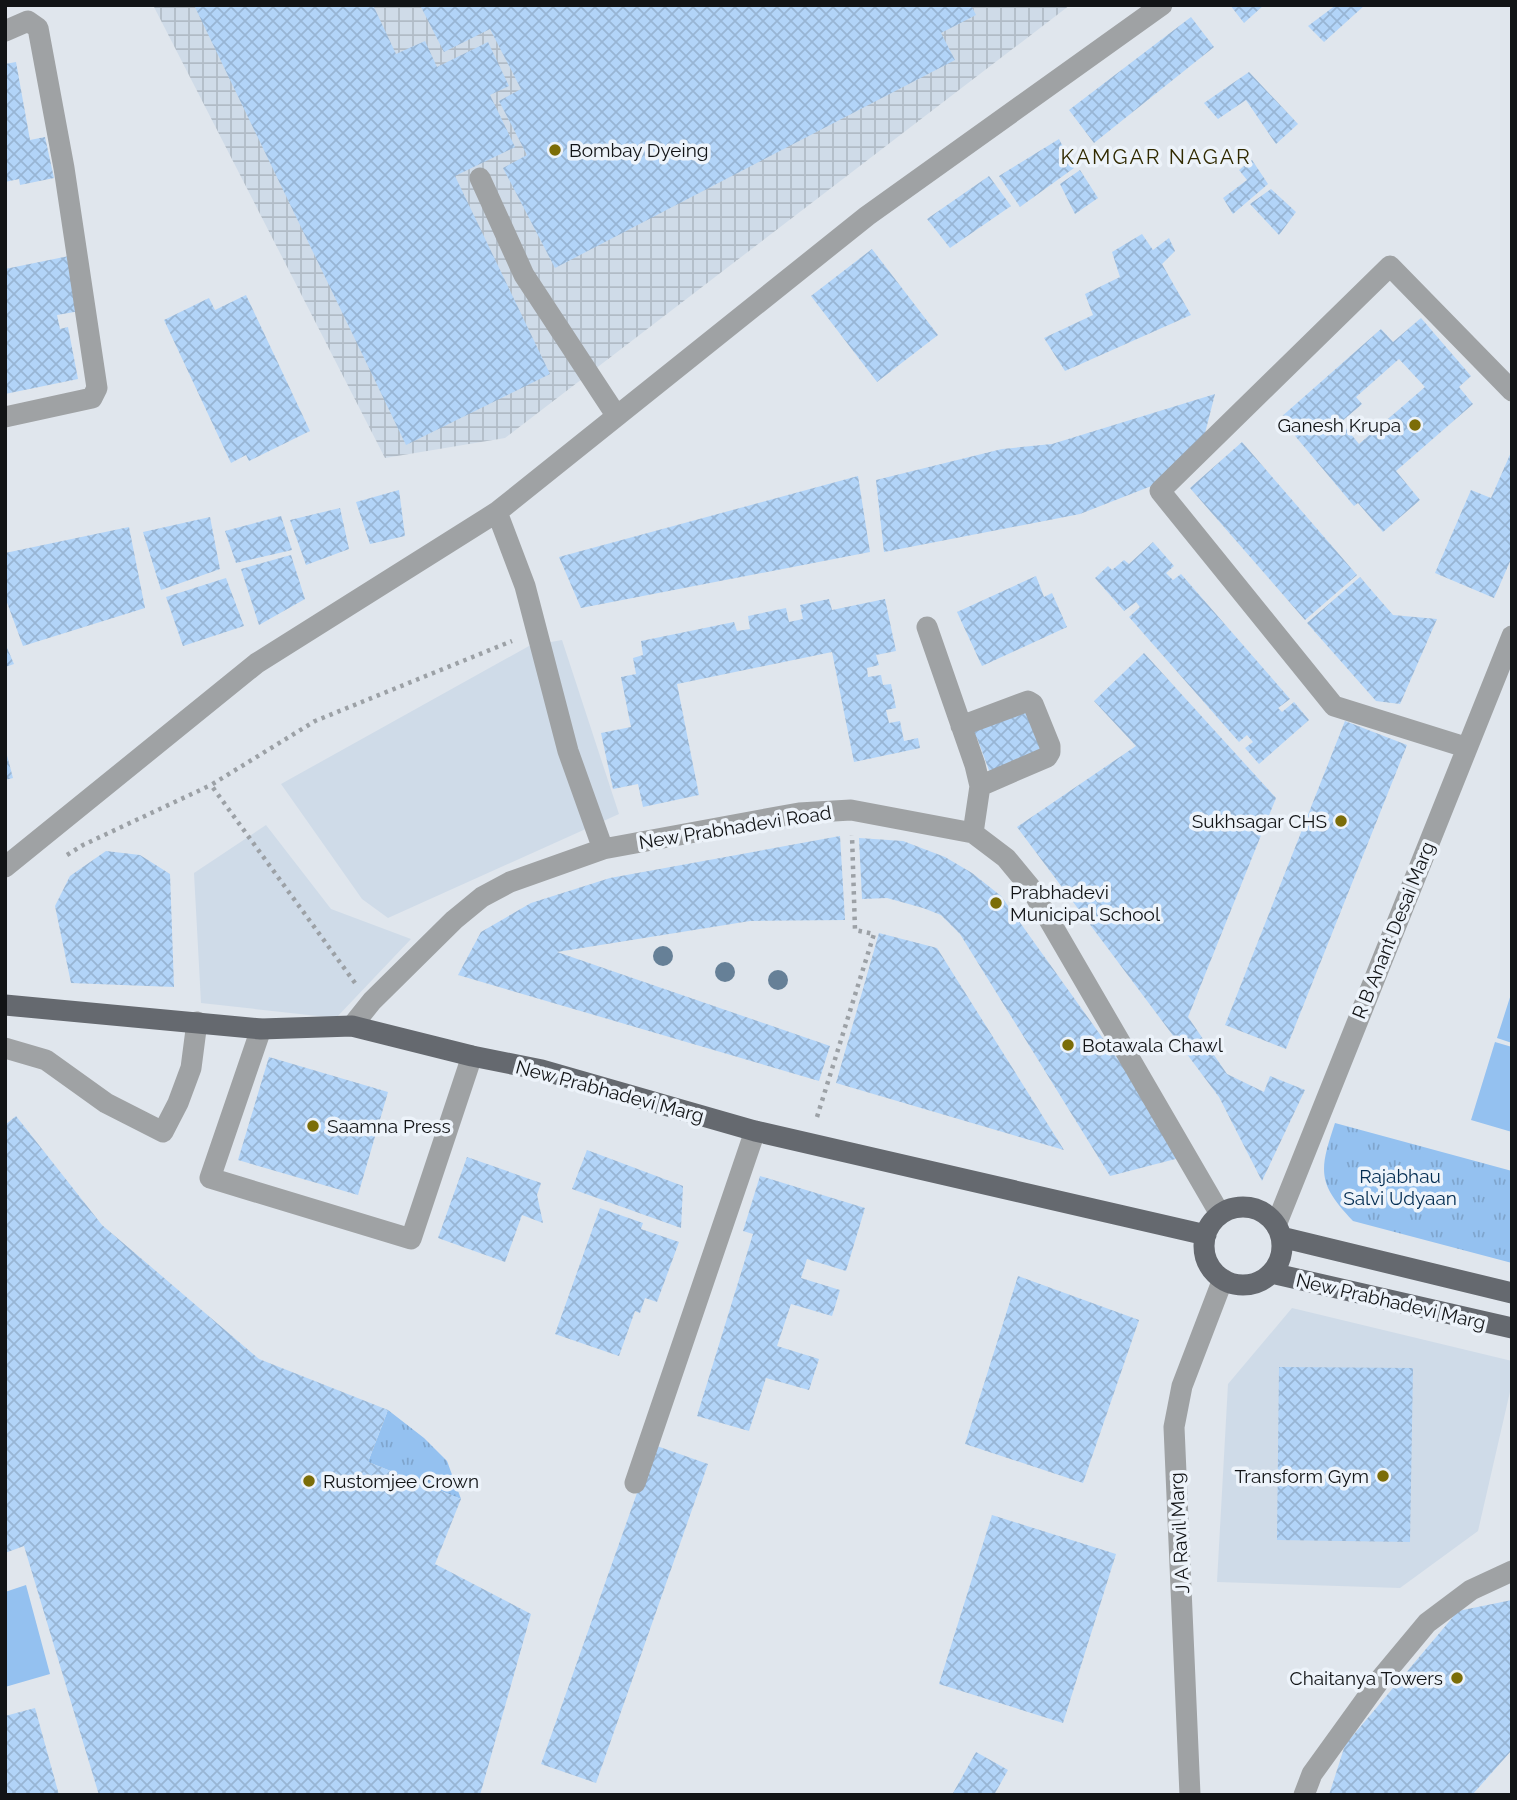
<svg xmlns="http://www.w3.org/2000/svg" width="1517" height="1800" font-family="Raleway,sans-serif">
<defs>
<pattern id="industrial-grid" width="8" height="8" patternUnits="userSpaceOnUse" patternTransform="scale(1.75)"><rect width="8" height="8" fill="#cfdbe8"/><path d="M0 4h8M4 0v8" fill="none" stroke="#b1bbc6"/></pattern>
<pattern id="grass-tufts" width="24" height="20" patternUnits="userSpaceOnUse" patternTransform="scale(1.75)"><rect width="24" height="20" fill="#94c1f0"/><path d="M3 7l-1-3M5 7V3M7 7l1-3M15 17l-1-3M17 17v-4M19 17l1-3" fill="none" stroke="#7fa5cd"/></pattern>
<pattern id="building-cross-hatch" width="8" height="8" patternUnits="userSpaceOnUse" patternTransform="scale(1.75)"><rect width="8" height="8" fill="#b2d4f8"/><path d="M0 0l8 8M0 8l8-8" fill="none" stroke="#98b5d4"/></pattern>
</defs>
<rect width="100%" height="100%" fill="#e0e6ed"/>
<path fill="#cfdbe8" d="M562,640L619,814L388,918L362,899L281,784L529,646Z
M266,825L331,909L411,939L336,1018L201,1003L194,873Z
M1292,1308L1512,1361V1383L1478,1531L1400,1588L1217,1582L1228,1384Z"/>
<path fill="url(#industrial-grid)" d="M153,5H1070L505,438L385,458Z"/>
<path fill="url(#grass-tufts)" d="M1335,1123L1512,1171V1263L1353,1221C1317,1183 1319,1171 1335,1123Z
M388,1410L424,1438L447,1461L461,1499L368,1462Z"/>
<path fill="#94c1f0" d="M1512,991V1043L1497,1038Z
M1495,1042L1512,1047V1132L1471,1120Z
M26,1585L50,1674L5,1687V1592Z"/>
<path fill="url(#building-cross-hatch)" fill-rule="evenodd" d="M194,5H373L396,54L425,41L437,67L488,42L509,86L490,95L515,147L455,176L550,374L406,445Z
M420,5H971L976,15L941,33L955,60L555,268L503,168L527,155L499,101L521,89L490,29L444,52Z
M1230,5H1264L1244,23Z
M1336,5H1365L1324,42L1308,26Z
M1191,17L1214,47L1094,143L1069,110Z
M16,62L30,140L45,137L54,178L20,185L19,179L5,182V64Z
M1249,72L1298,124L1276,144L1246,100L1218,119L1204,103Z
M1059,139L1074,168L1020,207L999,176Z
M1252,160L1268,184L1233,214L1223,198L1247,180L1239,170Z
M1080,170L1098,198L1075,214L1060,184Z
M989,176L1011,206L950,248L927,219Z
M1271,189L1296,212L1279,235L1250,204Z
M1142,234L1153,250L1169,238L1175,251L1162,264L1191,315L1065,371L1044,338L1093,315L1085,294L1120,277L1112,252Z
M872,249L938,335L877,382L811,296Z
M69,256L80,311L57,315L60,329L68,327L78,379L5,394V269Z
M246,295L310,431L249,461L246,455L231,463L164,320L209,298L215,310Z
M1421,318L1471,376L1459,387L1473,404L1396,471L1420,500L1383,532L1358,503L1354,506L1280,418L1381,329L1393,342ZM1399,359L1425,387L1359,444L1341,422L1362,404L1356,397Z
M1215,394L1203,441L1154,485L1080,514L884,552L876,480L1002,449L1052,444Z
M1242,442L1357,575L1305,620L1190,488Z
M1512,450V557L1494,598L1435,573L1471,490L1491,498Z
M858,476L870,552L581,608L559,557Z
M399,490L405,536L370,544L356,502Z
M340,508L349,549L306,565L290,520Z
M281,516L292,550L236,563L225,531Z
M210,517L220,569L161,590L143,532Z
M129,527L145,608L23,646L5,597V553Z
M1153,542L1174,566L1166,573L1173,580L1181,574L1290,699L1278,708L1282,712L1294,702L1309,720L1259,764L1245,748L1253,742L1247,735L1239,742L1129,617L1140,607L1136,602L1124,611L1095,578L1108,566L1112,570L1124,560L1129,564Z
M291,555L305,599L259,625L241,569Z
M1036,576L1044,597L1052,593L1067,627L982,666L957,612Z
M1360,577L1393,615L1437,619L1400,704L1376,701L1307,623Z
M226,578L244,626L183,646L166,597Z
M829,599L832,610L885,599L896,651L876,655L879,665L867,668L868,677L881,675L883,685L891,684L896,708L886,710L889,723L900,721L904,741L918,738L920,748L854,762L832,652L677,684L699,795L643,807L638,784L613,789L601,733L631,727L621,677L636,674L633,658L643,655L641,641L734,622L737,631L750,629L748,616L786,608L789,622L803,619L800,605Z
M5,643L14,664L5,667Z
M1144,653L1276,798L1188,1017L1227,1074L1264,1092L1270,1076L1305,1090L1262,1181L1219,1097L1017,827L1136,746L1094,701Z
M1026,706L1043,753L990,773L977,738L973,739L969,727Z
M1345,721L1407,745L1286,1049L1225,1025Z
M5,748L13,778L5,780Z
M840,836L845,920L750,921L557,952L830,1046L819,1081L458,975L481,932L531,903L610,878Z
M859,838L903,841L945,857L972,873L1001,896L1187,1156L1110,1176L960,934L941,915L923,908L887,898L862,899Z
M106,851L140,855L170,874L174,987L71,983L55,906L70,876Z
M879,933L937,948L1064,1150L836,1083Z
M269,1057L388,1092L358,1195L238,1160Z
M16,1116L102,1225L259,1359L388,1410L368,1462L461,1499L435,1564L531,1614L480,1795H99L24,1546L5,1553V1125Z
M587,1150L683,1186L681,1228L572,1189Z
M467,1157L541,1183L537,1195L543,1223L522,1215L505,1262L438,1238Z
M760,1176L865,1208L846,1271L807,1259L801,1278L840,1290L832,1316L791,1304L777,1346L819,1359L809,1390L766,1378L749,1431L697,1416L753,1234L743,1231Z
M600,1208L643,1223L641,1229L679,1242L657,1302L645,1298L640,1313L635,1311L619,1356L555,1334Z
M1018,1276L1139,1320L1083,1483L965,1444Z
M1279,1367L1413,1368L1410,1542L1277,1540Z
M654,1445L708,1464L596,1783L541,1764Z
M992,1515L1116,1554L1063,1723L939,1684Z
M1512,1600V1750L1472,1795H1329L1345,1745L1458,1611Z
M35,1708L59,1795H5V1716Z
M976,1752L1008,1770L994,1795H952Z"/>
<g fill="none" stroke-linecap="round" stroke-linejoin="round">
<path stroke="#9ca1a6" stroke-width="4.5" stroke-dasharray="3.5 5" stroke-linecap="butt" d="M67,855L83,845L211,785
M355,983L211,785L315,721L512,641
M817,1117L874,934L855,930L852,835"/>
<path stroke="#9fa2a4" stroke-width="21" d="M5,31L28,21L38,28L64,168L97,388L92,398L5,417
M480,178L524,275L616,415
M497,512L525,586L568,751L603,849
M927,627L975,765L980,786L973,833
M961,726L1028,701L1033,704L1050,746V752L1047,757L980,786
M1465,747L1334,706L1160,491L1390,266L1512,391
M5,867L257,663L497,512L867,216L1162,5
M352,1026L372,1001L454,920L482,897L510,882L603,849L799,813L851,810L973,833L1006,858L1030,887L1220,1214
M261,1029L210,1178L411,1239L472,1056
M5,1048L46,1060L106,1103L163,1132L178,1103L191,1068L197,1022
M1276,1225L1512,636
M635,1483L755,1131
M1190,1795L1174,1427L1182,1386L1223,1279
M1304,1795L1312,1774L1382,1677L1427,1623L1471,1590L1512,1571"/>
<path stroke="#65696f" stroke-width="21" d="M5,1005L261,1029L352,1026L472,1056L542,1070L755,1131L1206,1235
M1204 1246a39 39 0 1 1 78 0a39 39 0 1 1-78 0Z
M1281,1237L1512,1293
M1271,1273L1512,1328"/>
</g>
<g fill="#668097">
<circle cx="663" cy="956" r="10"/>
<circle cx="725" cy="972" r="10"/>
<circle cx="778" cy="980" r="10"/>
</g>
<g fill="#7b6d08" stroke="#edf3fa" stroke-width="2.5">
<circle cx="555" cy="150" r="7"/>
<circle cx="1415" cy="425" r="7"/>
<circle cx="1341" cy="821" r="7"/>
<circle cx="996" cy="903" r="7"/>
<circle cx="1068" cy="1045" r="7"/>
<circle cx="313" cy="1126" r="7"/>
<circle cx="1383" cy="1476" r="7"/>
<circle cx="309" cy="1481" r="7"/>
<circle cx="1457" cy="1678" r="7"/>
</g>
<g text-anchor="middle" stroke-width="7" stroke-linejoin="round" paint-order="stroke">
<g font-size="19" fill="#121416" stroke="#edf3fa" text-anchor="start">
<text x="569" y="157">Bombay Dyeing</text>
<text x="1401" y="432" text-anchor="end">Ganesh Krupa</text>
<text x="1327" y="828" text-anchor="end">Sukhsagar CHS</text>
<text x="1010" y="899">Prabhadevi<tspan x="1010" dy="22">Municipal School</tspan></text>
<text x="1082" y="1052">Botawala Chawl</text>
<text x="327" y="1133">Saamna Press</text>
<text x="1369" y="1483" text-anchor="end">Transform Gym</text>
<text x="323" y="1488">Rustomjee Crown</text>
<text x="1443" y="1685" text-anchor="end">Chaitanya Towers</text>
</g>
<g font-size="19" fill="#121416" stroke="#edf3fa">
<text transform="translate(735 827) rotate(-9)" y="7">New Prabhadevi Road</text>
<text transform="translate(1393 930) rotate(-68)" y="7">R B Anant Desai Marg</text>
<text transform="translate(610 1091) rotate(15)" y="7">New Prabhadevi Marg</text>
<text transform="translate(1391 1301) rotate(13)" y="7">New Prabhadevi Marg</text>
<text transform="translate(1179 1533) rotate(-93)" y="7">J A Ravil Marg</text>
</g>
<g font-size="19" fill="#022c51" stroke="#edf3fa">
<text x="1400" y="1183">Rajabhau<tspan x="1400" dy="22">Salvi Udyaan</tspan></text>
</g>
<g font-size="21" letter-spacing="2" fill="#312a00" stroke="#edf3fa">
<text x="1156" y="164">KAMGAR NAGAR</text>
</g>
</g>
<rect width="1517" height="1800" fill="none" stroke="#121416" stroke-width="14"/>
</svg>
